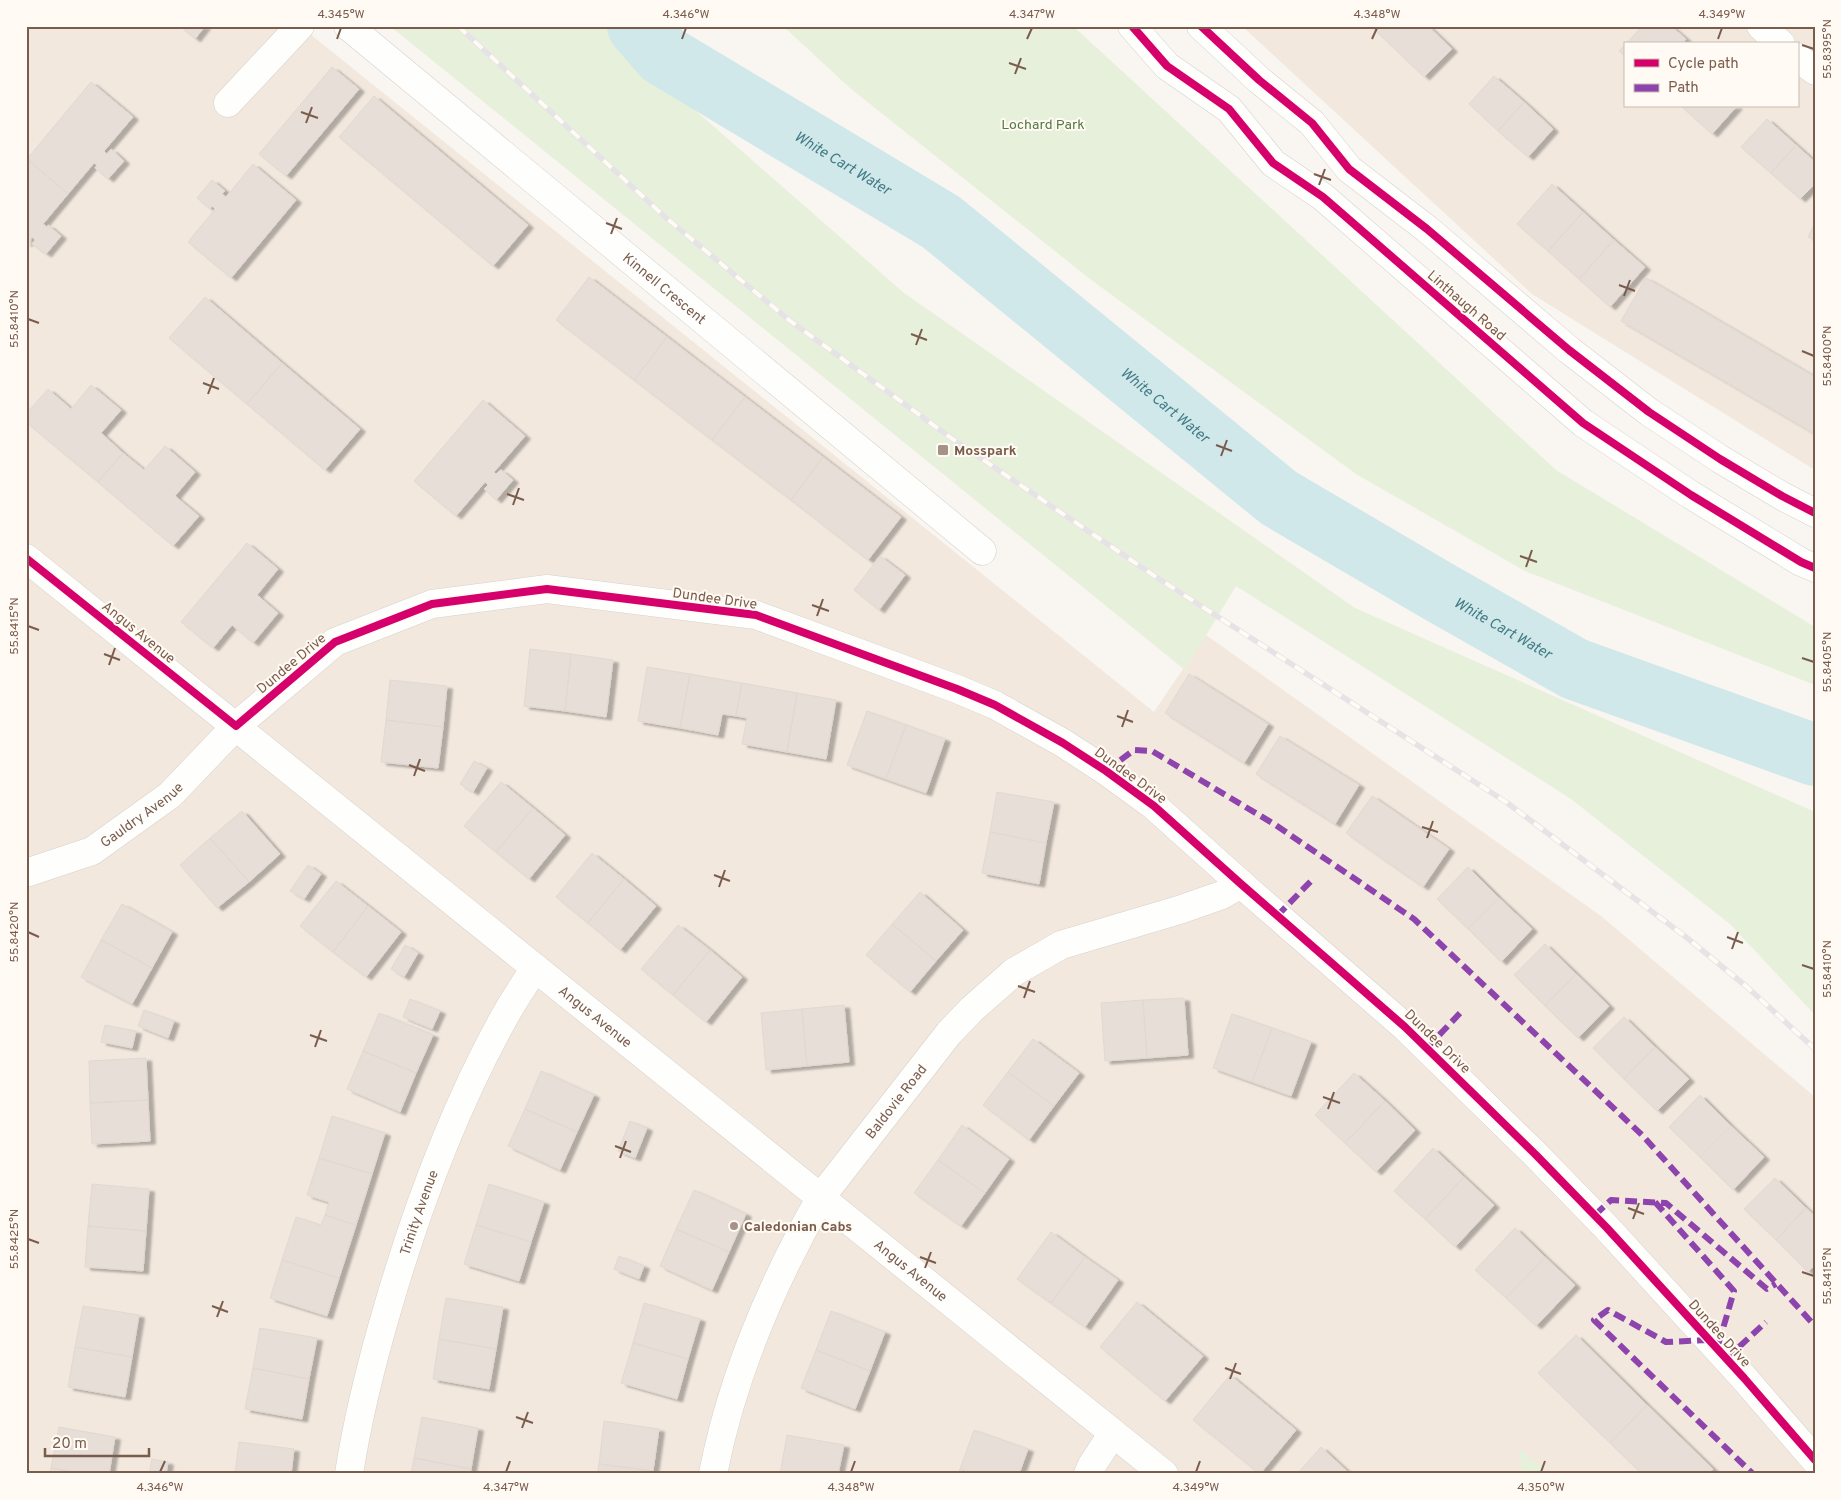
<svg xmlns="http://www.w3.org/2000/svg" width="1841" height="1500" font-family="Overpass,sans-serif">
<defs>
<filter id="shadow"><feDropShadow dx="5.5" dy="3" stdDeviation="1" flood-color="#0004"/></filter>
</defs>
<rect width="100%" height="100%" fill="#f9f5f0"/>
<path fill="#f2e8de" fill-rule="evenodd" d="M26,26H300L1154,712L1206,635L1601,916L1815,1097V1474H26Z
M1242,26H1815V470L1532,294ZM1625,44H1797V106H1625Z"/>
<path fill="#e7f0db" d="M390,26H611L639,61L904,293L1355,608L1815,812V1015L1730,924L1571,799L1236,586L1185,670Z
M783,26H1073L1556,470L1815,627V685L1525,571L1356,474L1090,279L850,88Z
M1519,1448L1549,1474H1522Z"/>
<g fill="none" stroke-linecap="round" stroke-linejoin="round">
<path stroke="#d0e8ea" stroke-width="62" id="s1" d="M638,26L663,55L941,222L1279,498L1441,593L1575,669L1815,755"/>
</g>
<path fill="#e6ded7" stroke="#e2d8d2" filter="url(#shadow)" d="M180,26H205L195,39Z
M1371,26H1428L1452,49L1424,77Z
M1642,26H1671L1686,39L1682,44H1626Z
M1625,45V56L1619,51Z
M332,67L359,89L286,176L259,154Z
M1494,76L1524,102L1498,131L1469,104Z
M91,82L133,117L104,151L107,154L111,149L124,161L108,179L95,168L97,165L94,163L68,194L27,159Z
M374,96L528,225L493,266L339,137Z
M1524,102L1553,129L1528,157L1498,131Z
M1681,106H1737L1712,134Z
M1767,119L1796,145L1771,173L1741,147Z
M1796,145L1815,162V184L1800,199L1771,173Z
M27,159L68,194L43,224L47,227L48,225L61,236L46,254L32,244L35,240L32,237L26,244Z
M253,164L296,200L231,278L188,242L215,209L212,206L210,209L197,198L212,180L225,191L222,194L226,197Z
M1552,184L1583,212L1548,251L1517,224Z
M1583,212L1614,240L1579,279L1548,251Z
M1815,223V240L1808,237Z
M1614,240L1645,267L1610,307L1579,279Z
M589,277L667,337L634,380L556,320Z
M1646,278L1815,377V434L1621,321Z
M205,297L282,363L247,404L169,338Z
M667,337L745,397L712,440L634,380Z
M282,363L360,429L325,470L247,404Z
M91,385L121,410L101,433L123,453L98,482L26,422V414L48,389L71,409Z
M745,397L823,457L791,500L712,440Z
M483,400L525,436L494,472L496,474L501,470L513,480L496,500L484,489L488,485L485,482L456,516L414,481Z
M165,446L195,472L175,496L199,516L173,546L98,482L123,453L144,470Z
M823,457L901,517L868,560L791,500Z
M247,543L278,569L257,595L278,613L253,643L232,625L213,648L181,622Z
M880,556L905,575L879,610L854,590Z
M530,649L571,654L565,711L524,706Z
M571,654L613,660L606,717L565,711Z
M647,667L690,674L680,728L638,721Z
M690,674L742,683L736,716L722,714L718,735L680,728Z
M1189,674L1268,724L1244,763L1165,713Z
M390,680L447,686L443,727L386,720Z
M742,683L797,693L787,752L742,744L747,718L736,716Z
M797,693L836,700L826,759L787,752Z
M867,711L906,725L886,779L847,765Z
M386,720L443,727L438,768L381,762Z
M906,725L945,739L926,793L886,779Z
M1280,736L1359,785L1335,824L1256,774Z
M474,761L487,768L473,792L460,784Z
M501,782L533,808L496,852L464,826Z
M997,792L1054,802L1046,843L990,832Z
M1372,796L1449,849L1423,887L1346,833Z
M533,808L565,835L529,879L496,852Z
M242,811L280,854L249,882L210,838Z
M990,832L1046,843L1039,884L982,873Z
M210,838L249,882L217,908L180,865Z
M592,853L624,879L588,923L556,897Z
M308,865L321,874L304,899L290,891Z
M1468,867L1499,898L1468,929L1437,899Z
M624,879L656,906L620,950L588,923Z
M336,881L368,906L333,952L300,926Z
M920,892L963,930L936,961L892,924Z
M1499,898L1532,929L1501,962L1468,929Z
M122,904L172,932L152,968L101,940Z
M368,906L401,932L366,977L333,952Z
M892,924L936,961L910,992L866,955Z
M678,925L710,950L673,995L641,969Z
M101,940L152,968L132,1004L81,977Z
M1545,944L1576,974L1545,1006L1514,975Z
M405,945L418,953L404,977L391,969Z
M710,950L742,977L706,1022L673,995Z
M1576,974L1609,1006L1578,1038L1545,1006Z
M1184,998L1188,1055L1147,1058L1143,1000Z
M410,999L440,1011L432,1029L403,1017Z
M1143,1000L1147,1058L1105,1061L1101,1003Z
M844,1005L849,1062L807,1066L802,1009Z
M802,1009L807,1066L766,1070L761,1013Z
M144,1010L174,1021L168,1038L138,1026Z
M379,1013L433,1035L416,1073L363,1051Z
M1232,1014L1272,1028L1252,1082L1213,1068Z
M1624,1017L1655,1047L1624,1079L1593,1048Z
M105,1025L136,1031L132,1048L101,1042Z
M1272,1028L1311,1042L1291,1096L1252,1082Z
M1033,1039L1079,1073L1054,1106L1008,1072Z
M1655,1047L1689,1079L1657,1111L1624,1079Z
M363,1051L416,1073L400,1112L347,1089Z
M146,1058L148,1100L90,1103L89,1061Z
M541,1071L594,1095L577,1132L525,1109Z
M1008,1072L1054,1106L1029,1140L983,1105Z
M1354,1073L1385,1101L1345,1143L1315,1115Z
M1700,1095L1731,1126L1700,1157L1669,1127Z
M148,1100L150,1141L92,1144L90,1103Z
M1385,1101L1415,1130L1376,1172L1345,1143Z
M525,1109L577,1132L560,1170L508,1146Z
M332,1116L385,1133L372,1174L319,1158Z
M630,1121L647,1128L635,1158L618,1151Z
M962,1125L1009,1159L985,1193L938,1160Z
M1731,1126L1764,1157L1733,1190L1700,1157Z
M1433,1148L1464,1177L1425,1219L1394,1191Z
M319,1158L372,1174L356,1225L325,1215L329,1202L307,1195Z
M938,1160L985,1193L961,1226L914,1193Z
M1464,1177L1494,1205L1455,1247L1425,1219Z
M1775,1178L1806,1208L1776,1240L1744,1209Z
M92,1184L149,1189L146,1231L88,1226Z
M489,1184L544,1202L531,1242L476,1225Z
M694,1190L746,1214L729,1252L676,1229Z
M1806,1208L1815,1216V1265L1808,1272L1776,1240Z
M325,1215L356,1225L339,1278L282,1260L296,1217L321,1225Z
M476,1225L531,1242L519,1281L464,1264Z
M88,1226L146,1231L143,1271L85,1267Z
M1515,1228L1545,1257L1506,1298L1475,1270Z
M676,1229L729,1252L712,1290L660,1266Z
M1051,1232L1085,1257L1051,1303L1017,1279Z
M619,1256L644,1266L639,1279L614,1269Z
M1085,1257L1118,1280L1085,1327L1051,1303Z
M1545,1257L1575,1285L1536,1326L1506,1298Z
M282,1260L339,1278L327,1316L270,1298Z
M446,1298L503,1307L496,1349L439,1339Z
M1137,1302L1203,1356L1165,1401L1100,1347Z
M644,1303L700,1319L688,1359L633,1343Z
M83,1306L139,1315L132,1357L75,1347Z
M831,1311L885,1332L870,1371L816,1350Z
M260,1328L317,1338L309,1379L253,1368Z
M1576,1335L1647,1405L1610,1443L1538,1373Z
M439,1339L496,1349L489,1389L433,1379Z
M633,1343L688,1359L677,1399L621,1383Z
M75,1347L132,1357L125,1397L68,1387Z
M816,1350L870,1371L855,1409L801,1388Z
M253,1368L309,1379L302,1419L245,1409Z
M1230,1375L1296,1430L1260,1474L1193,1420Z
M1647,1405L1713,1469L1709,1474H1642L1610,1443Z
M422,1417L478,1428L471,1469L414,1458Z
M604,1421L659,1429L653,1471L599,1464Z
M59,1427L115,1437L109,1474H85L51,1468Z
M974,1430L1028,1449L1019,1474H972L960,1469Z
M787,1435L844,1445L838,1474H780Z
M239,1442L294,1449L291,1474H235Z
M1321,1447L1350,1474H1297Z
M414,1458L471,1469L470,1474H411Z
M152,1459L168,1462L166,1474H149Z
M599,1464L653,1471V1474H597Z
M51,1468L85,1474H50Z
M960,1469L972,1474H958Z"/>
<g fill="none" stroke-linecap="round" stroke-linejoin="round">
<defs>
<g id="minor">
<path id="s2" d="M348,26L982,551"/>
<path d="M1761,26L1781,44"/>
<path d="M1797,57L1815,71"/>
<path d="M228,103L300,26"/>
<path id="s3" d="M26,558L1164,1474"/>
<path id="s4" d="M26,873L92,851L170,795L236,726L335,642L432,604L547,589L756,615L957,689L995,705L1063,743L1106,771L1154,806L1241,884L1405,1027L1536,1155L1607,1228L1744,1378L1815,1460"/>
<path id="s5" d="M349,1474C358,1415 373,1357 390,1300C418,1205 453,1111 501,1023C511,1004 523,986 535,968"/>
<path id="s6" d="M713,1474C732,1376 772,1283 821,1197L949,1033L972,1009L1014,972L1061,945L1179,910L1222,895L1241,884"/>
<path d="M1088,1474L1092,1465L1113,1433"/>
</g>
<path id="tertiary" d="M1132,26L1167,66L1229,109L1273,163L1323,197L1583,423L1691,495L1801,562L1815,568
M1201,26L1259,80L1312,123L1349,169L1427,229L1569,350L1649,412L1720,459L1782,496L1815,513"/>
</defs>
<use href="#minor" stroke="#d7d1cb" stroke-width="29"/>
<use href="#tertiary" stroke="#d7d1cb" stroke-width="29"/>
<use href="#minor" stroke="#fefefd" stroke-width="28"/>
<use href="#tertiary" stroke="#fefefd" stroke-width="28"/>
<defs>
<path id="rail" d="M458,26L665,217L789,320L954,440L1156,577L1506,802L1686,937L1747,987L1815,1049"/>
</defs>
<use href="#rail" stroke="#e6e3e7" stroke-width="5.5"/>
<use href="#rail" stroke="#fffaf3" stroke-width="4" stroke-dasharray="11" stroke-linecap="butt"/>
<path stroke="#8e44ad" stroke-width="6" stroke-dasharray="12 6" stroke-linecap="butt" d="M1106,771L1134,750L1152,751L1274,824L1414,919L1642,1135L1815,1326
M1277,916L1312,880
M1427,1048L1461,1012
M1655,1202L1734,1291L1717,1349
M1595,1215L1611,1200L1666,1203L1767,1289L1776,1284
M1709,1340L1666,1342L1608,1310L1594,1320L1753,1474
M1726,1359L1766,1322"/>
<defs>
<path id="cycleway" d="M1132,26L1167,66L1229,109L1273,163L1323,197L1583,423L1691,495L1801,562L1815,568
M1201,26L1259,80L1312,123L1349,169L1427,229L1569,350L1649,412L1720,459L1782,496L1815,513
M26,558L236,726L335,642L432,604L547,589L756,615L957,689L995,705L1063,743L1106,771L1154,806L1241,884L1405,1027L1536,1155L1607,1228L1744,1378L1815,1460"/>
</defs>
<use href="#cycleway" stroke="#fffaf3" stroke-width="11"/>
<use href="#cycleway" stroke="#d6006c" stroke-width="8"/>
</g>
<path fill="none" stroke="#7a5c4d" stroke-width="2" d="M337,39L341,28M682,39L686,28M1027,39L1032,28M1372,39L1377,28M1718,39L1722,28M1802,45L1814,49M1009,63L1026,69M1015,74L1021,58M301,112L318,118M306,123L312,107M1314,174L1331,180M1319,185L1325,169M606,223L622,229M611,234L617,218M1619,285L1635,291M1624,296L1630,280M28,319L39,323M911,334L927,340M916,345L922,329M1802,351L1814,356M203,383L219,389M208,394L214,378M1216,445L1232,451M1221,456L1227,440M507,494L524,500M513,505L519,488M1520,556L1537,562M1526,567L1532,550M812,605L829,611M817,616L823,599M28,626L39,630M104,654L120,660M1802,658L1814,662M109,665L115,648M1117,716L1133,722M1122,727L1128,710M409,765L425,771M414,776L420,759M1422,827L1438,832M1427,838L1433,821M714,875L730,881M719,887L725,870M28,932L39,937M1727,937L1743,943M1732,949L1738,932M1802,965L1814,969M1018,986L1035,992M1024,998L1030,981M310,1035L327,1041M315,1047L321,1030M1323,1097L1340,1103M1328,1109L1334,1092M615,1146L631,1152M620,1158L626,1141M1628,1208L1644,1214M1633,1219L1639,1203M28,1239L39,1243M920,1257L936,1263M925,1268L931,1252M1802,1272L1814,1276M212,1306L228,1312M217,1317L223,1301M1225,1368L1241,1374M1230,1379L1236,1363M516,1417L533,1423M522,1428L528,1412M160,1472L165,1461M506,1472L510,1461M851,1472L855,1461M1196,1472L1200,1461M1541,1472L1545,1461"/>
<g fill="#a69286" stroke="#fffaf3" stroke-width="2">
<rect x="937" y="444" width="12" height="12" rx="2.5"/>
<circle cx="734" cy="1226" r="5"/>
</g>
<g text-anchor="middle" stroke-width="4" stroke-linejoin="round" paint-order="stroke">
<g font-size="14" fill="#537a41" stroke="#fffaf3">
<text x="1043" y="129">Lochard Park</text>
</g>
<g font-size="14" fill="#7a5c4d" stroke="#fffaf3">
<text dy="5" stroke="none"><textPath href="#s2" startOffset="411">Kinnell Crescent</textPath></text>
<text transform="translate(1467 305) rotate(41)" y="5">Linthaugh Road</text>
<text transform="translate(715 598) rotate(8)" y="5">Dundee Drive</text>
<text transform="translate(139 632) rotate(39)" y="5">Angus Avenue</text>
<text transform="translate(291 663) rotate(-40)" y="5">Dundee Drive</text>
<text transform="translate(1131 775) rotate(36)" y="5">Dundee Drive</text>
<text dy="5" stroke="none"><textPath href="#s4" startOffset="131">Gauldry Avenue</textPath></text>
<text dy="5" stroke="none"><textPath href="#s3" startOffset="731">Angus Avenue</textPath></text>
<text transform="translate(1438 1041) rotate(44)" y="5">Dundee Drive</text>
<text dy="5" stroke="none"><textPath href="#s6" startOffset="420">Baldovie Road</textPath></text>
<text dy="5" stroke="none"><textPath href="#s5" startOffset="271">Trinity Avenue</textPath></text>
<text dy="5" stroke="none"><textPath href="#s3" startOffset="1136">Angus Avenue</textPath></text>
<text transform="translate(1720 1333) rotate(48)" y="5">Dundee Drive</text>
</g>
<g font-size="14" font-weight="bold" fill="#7a5c4d" stroke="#fffaf3" text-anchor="start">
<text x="954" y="455">Mosspark</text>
<text x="744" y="1231">Caledonian Cabs</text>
</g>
<g font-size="15" font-style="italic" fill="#437c86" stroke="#fffaf3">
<text dy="5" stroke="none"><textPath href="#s1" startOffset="248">White Cart Water</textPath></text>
<text dy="5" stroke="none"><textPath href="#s1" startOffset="652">White Cart Water</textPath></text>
<text dy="5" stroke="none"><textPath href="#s1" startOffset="1058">White Cart Water</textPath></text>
</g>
</g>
<rect width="1841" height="1500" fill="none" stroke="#fffaf3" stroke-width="55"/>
<rect x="1624" y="42" width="175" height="65" fill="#fffaf3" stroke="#cabbb1"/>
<rect x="1634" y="59" width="25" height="8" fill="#d6006c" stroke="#cabbb1"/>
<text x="1668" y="68" font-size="15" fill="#7a5c4d">Cycle path</text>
<rect x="1634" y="84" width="25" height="8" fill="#8e44ad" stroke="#cabbb1"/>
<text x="1668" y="92" font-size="15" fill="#7a5c4d">Path</text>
<path d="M45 1448v8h104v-8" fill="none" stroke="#7a5c4d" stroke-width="2.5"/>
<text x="52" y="1448" font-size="15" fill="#7a5c4d" stroke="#fffaf3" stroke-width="4" paint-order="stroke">20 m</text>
<rect x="28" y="28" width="1786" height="1444" fill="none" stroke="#7a5c4d" stroke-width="2"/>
<g font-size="12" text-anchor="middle" fill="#7a5c4d">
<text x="341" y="18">4.345°W</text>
<text x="686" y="18">4.346°W</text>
<text x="1032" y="18">4.347°W</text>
<text x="1377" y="18">4.348°W</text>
<text x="1722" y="18">4.349°W</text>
<text transform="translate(1827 49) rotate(-90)" y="4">55.8395°N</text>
<text transform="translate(14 319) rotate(-90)" y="4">55.8410°N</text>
<text transform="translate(1827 356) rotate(-90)" y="4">55.8400°N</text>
<text transform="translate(14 626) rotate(-90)" y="4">55.8415°N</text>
<text transform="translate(1827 662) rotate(-90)" y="4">55.8405°N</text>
<text transform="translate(14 932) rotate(-90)" y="4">55.8420°N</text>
<text transform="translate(1827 969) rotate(-90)" y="4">55.8410°N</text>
<text transform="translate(14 1239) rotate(-90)" y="4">55.8425°N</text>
<text transform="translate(1827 1276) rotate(-90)" y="4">55.8415°N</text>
<text x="160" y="1491">4.346°W</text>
<text x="506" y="1491">4.347°W</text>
<text x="851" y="1491">4.348°W</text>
<text x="1196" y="1491">4.349°W</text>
<text x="1541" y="1491">4.350°W</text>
</g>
</svg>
